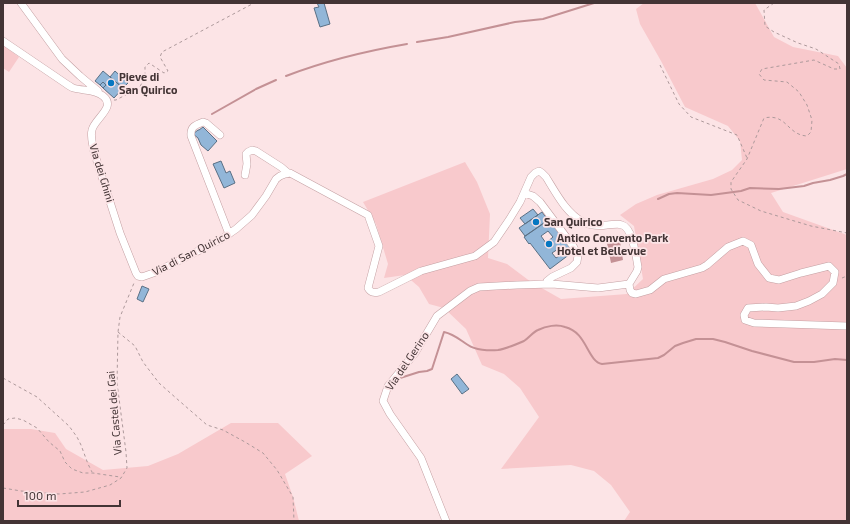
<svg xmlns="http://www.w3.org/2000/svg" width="850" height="524" font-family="'Exo 2',sans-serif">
<rect width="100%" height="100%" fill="#fce4e6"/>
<path fill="#f8c9cc" d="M644,3H755L774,37L793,47L838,56L847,68V169L771,193L783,212L847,235V521H624L630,512L611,485L594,471L571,465L501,469L539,417L520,388L504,374L482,365L466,329L444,308L429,304L419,287L405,275L384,278L388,264L376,224L363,202L465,162L477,182L490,214L488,258L507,264L531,282L561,299L627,294L643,279L634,226L620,215L636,204L657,195L713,179L732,170L742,160L740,141L728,126L685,107L661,61L640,24L636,9Z
M3,45L19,57L9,72L3,68Z
M231,423H278L312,456L285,474L293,497L299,521H3V429H31L55,433L66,449L103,470L148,466L178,454Z"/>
<path fill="#c49195" d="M619,235L623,260L611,263L606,238Z"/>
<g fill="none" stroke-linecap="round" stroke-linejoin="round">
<path stroke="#c49195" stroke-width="2" d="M417,42L448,37L515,22L543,19L594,3
M286,76C325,61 366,51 407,44
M212,114L256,89L276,80
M658,199L669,194L677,193L711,195L741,191L750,188L779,189L804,186L813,183L830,180L843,176L847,174
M397,379L419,372L427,371L432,369L444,332C454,334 460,340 468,345C475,350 489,351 498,350C505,349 517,344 524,341C529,338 533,332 538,330C546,326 557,324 565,327C587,332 587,361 602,364L658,358L664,355L675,346L683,343L696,339H713L725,342L752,351L794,362H814L835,359L847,360"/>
</g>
<path fill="#92b6d8" stroke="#5a7085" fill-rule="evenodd" d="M317,3H324L330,24L320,27L314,8L319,7Z
M103,71L123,88L114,98L103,88L106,85L103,82L100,85L95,81Z
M115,71L128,83L123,88L110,77Z
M103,82L106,85L103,88L100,85Z
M203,127L217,141L208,151L201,145L198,138L193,134L198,130H199Z
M221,161L226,173L230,171L235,183L224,188L213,164Z
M533,209L538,215L525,224L520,218Z
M542,212L548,220L525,236L519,228Z
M550,219L574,251L550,269L530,243L529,244L524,237ZM548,231L553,237L546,243L541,236ZM561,247L565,252L556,258L552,253Z
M142,286L149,289L143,302L137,299Z
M457,374L469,389L462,394L451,379Z"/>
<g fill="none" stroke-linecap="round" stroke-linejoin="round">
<defs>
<path id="minor" d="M21,3L62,59L80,76L98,91
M3,41L65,83C68,85 71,87 73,88C83,91 95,89 103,96C117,107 94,119 92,130C90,137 93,145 94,152L120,233L136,273L138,276L142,277L156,272L220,240L236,229L252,215L266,196L276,179L280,176L285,174L290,173L368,215L379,246L368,288C371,293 374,293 379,292L421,271L475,256L494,242L509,220L520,202L531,177L535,173L539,171L542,173L546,177C556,193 566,213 583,222C591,226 599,226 607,225C612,225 618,223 622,225C633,228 636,257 638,267L637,271L629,284L630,290L632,293L636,294L650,290L664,279L702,268L707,265L728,247L743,241L751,245L758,264L769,278L779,280L801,273L829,266L835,272L833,283L822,294L809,301L796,306L778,308L766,307L748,308L744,315L745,320L754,323L847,326
M220,135L206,123L203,122C195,125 190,127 191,136L229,234
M245,175L247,164L246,154L248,152L252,150L256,151L281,167L288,173
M524,193L533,196L540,202L573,246L578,255L577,262L571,268L552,277L547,281L546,284
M446,521L421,458L390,414L383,401L388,386L415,353L437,316L470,291L479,287L517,285L552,284L598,288L629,284"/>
</defs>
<use href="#minor" stroke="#c4a0a3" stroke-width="8"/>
<path stroke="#ad999b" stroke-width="1" stroke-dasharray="3 3" stroke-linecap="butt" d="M774,3L764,10L765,26L774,32L798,43L816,49L839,64L840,69H834L814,60L762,69L759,74L764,80L787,82L799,92L807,105L812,120L811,132L807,136C787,135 787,113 764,118L747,159L731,182V189L738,200L761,211L811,226L847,233
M660,65L679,104L691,117L737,135L747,158
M114,100H116L139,88L145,78V67L149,63L164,73L168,71L160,57L162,52L254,3
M842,278L847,276
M118,332L135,346L143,362L159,383L176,398L207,425L223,430L245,442L263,453L277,470L293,497L294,521
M3,378L37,397L69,426L77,437L81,445L88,464L92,472
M3,425L8,419L15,418L23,420L37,428L49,442L60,451L65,462L72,469L83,473H93L120,477
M3,488L21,491L59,494L85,492L110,485L121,478L127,468L126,452L117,383L118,332L120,317L134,283"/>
<use href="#minor" stroke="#fff" stroke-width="7"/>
</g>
<g fill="#0677c1" stroke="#fce4e6" stroke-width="1.5">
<circle cx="111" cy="83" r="4"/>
<circle cx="536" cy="222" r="4"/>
<circle cx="549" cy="244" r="4"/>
</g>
<g text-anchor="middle" stroke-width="3.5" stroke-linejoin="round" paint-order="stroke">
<g font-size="11" font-weight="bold" fill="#433435" stroke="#fce4e6" text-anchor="start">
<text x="119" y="81">Pieve di<tspan x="119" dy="13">San Quirico</tspan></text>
<text x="544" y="226">San Quirico</text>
<text x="557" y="242">Antico Convento Park<tspan x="557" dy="13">Hotel et Bellevue</tspan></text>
</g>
<g font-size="11" fill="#433435" stroke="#fce4e6">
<text transform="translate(102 173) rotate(73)" y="4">Via dei Ghini</text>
<text transform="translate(191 253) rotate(-27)" y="4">Via di San Quirico</text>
<text transform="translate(407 361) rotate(-56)" y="4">Via del Gerino</text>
<text transform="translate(114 413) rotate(-95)" y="4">Via Castel dei Gai</text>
</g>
</g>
<rect width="850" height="524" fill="none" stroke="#433435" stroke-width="8"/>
<path d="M18 500v6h102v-6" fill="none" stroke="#433435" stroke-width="2"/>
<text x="24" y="500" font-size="12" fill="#433435" stroke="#fce4e6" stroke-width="3" paint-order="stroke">100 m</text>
</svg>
